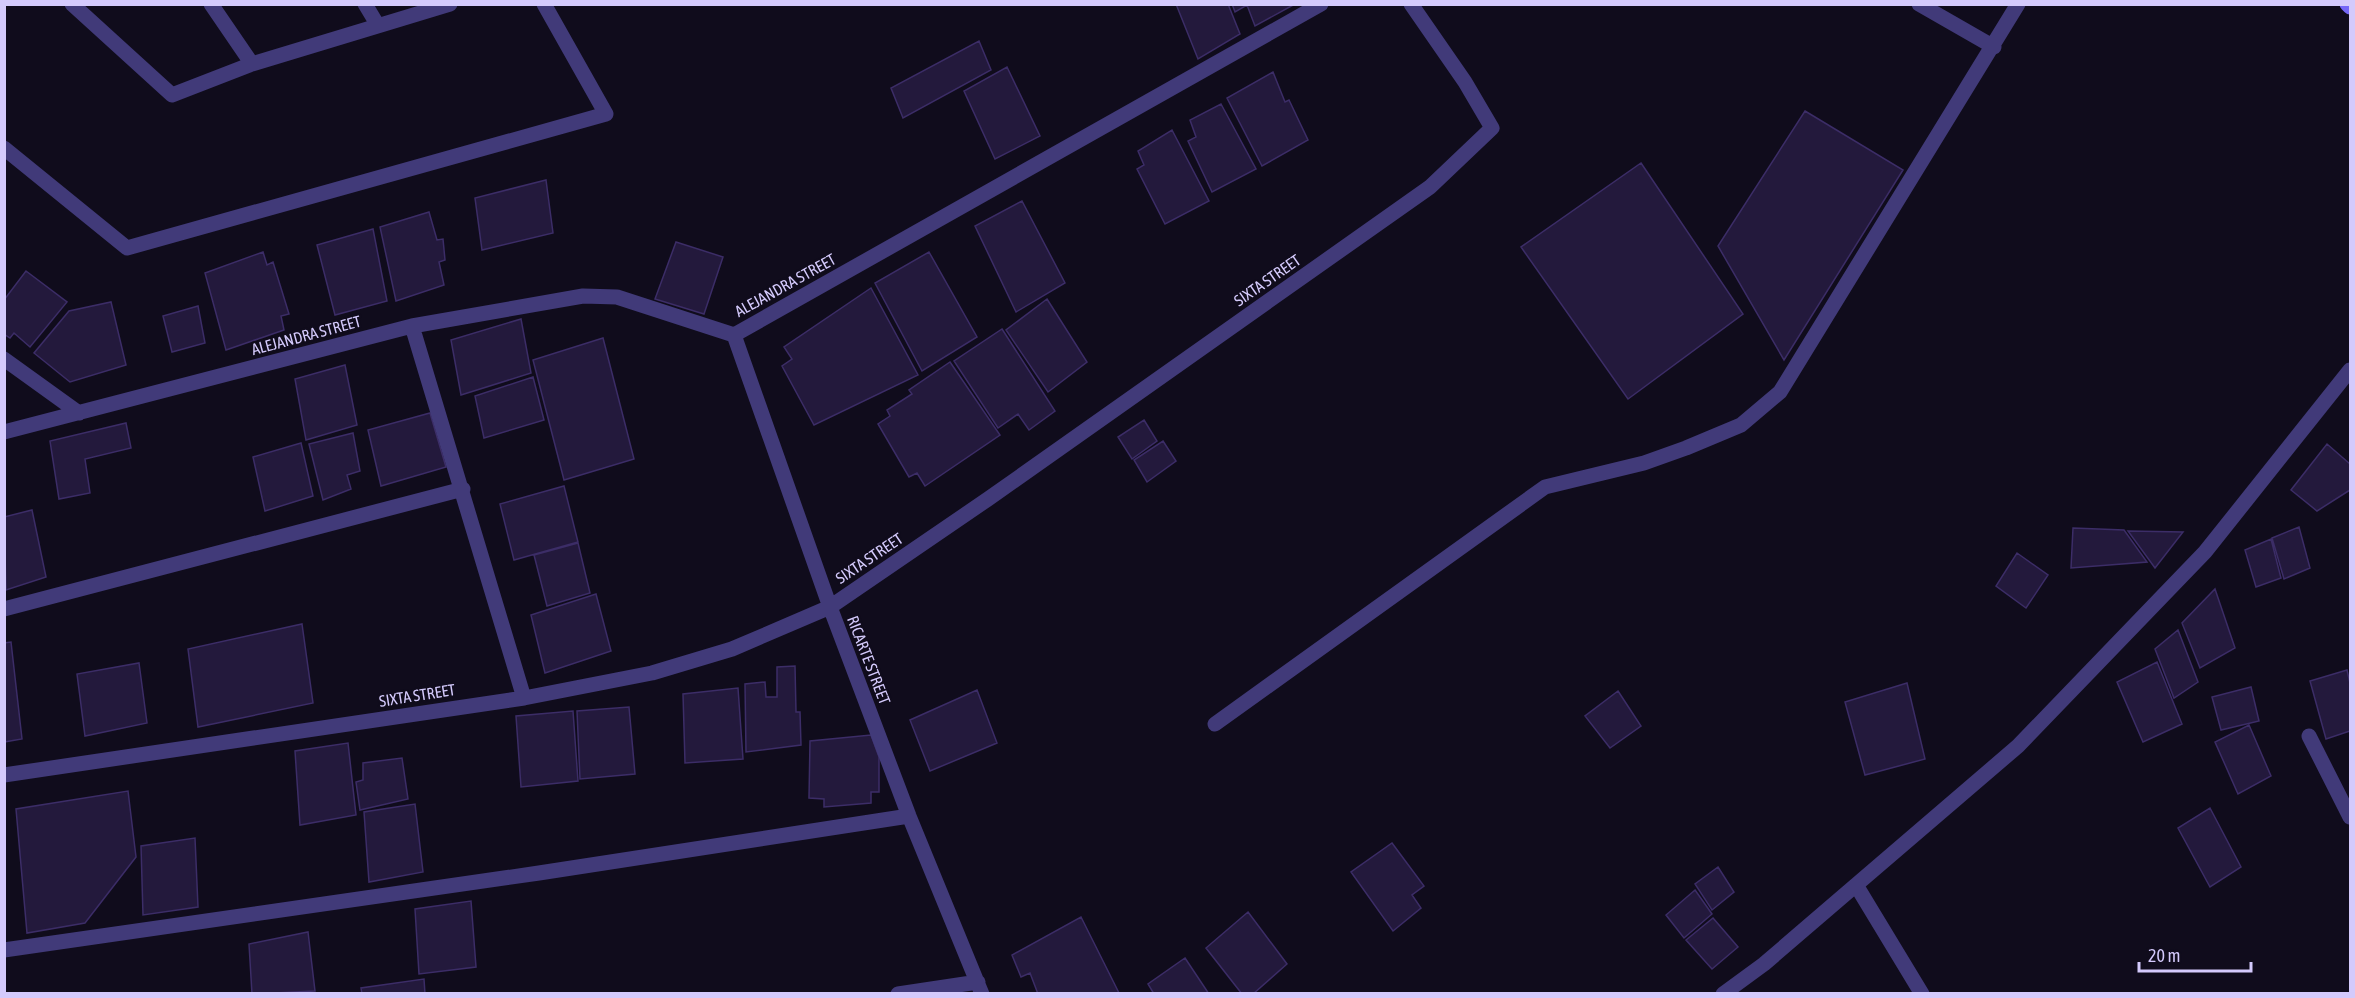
<svg xmlns="http://www.w3.org/2000/svg" width="2355" height="998" font-family="'Asap Condensed',sans-serif">
<rect width="100%" height="100%" fill="#100c1c"/>
<path fill="#23193c" stroke="#3c2d67" stroke-width="1.5" d="M1176,4H1228L1240,34L1198,59Z
M1232,4H1295L1255,26L1247,5L1235,12Z
M979,41L991,70L903,118L891,88Z
M1007,67L1040,136L995,159L964,91Z
M1273,72L1285,102L1289,100L1308,140L1262,166L1227,98Z
M1221,104L1256,169L1212,192L1188,141L1196,137L1190,120Z
M1805,111L1903,170L1784,360L1718,246Z
M1172,130L1209,201L1165,224L1137,169L1144,165L1138,151Z
M1641,163L1743,314L1628,399L1521,247Z
M546,180L553,233L482,250L475,198Z
M1022,201L1065,283L1016,312L975,226Z
M429,212L437,240L443,239L445,260L439,262L444,285L396,301L380,227Z
M373,229L387,301L335,315L317,245Z
M676,242L723,257L704,314L655,299Z
M263,252L267,265L273,262L289,314L281,316L284,330L226,350L205,273Z
M929,252L977,337L922,371L875,283Z
M26,271L67,302L30,347L14,333L10,338L4,334V300Z
M871,288L918,375L814,425L782,366L792,359L784,347Z
M1047,299L1087,362L1048,392L1006,330Z
M111,302L126,365L70,382L34,353L69,311Z
M198,306L205,343L172,352L163,316Z
M521,319L531,373L461,395L451,340Z
M1002,329L1055,411L1029,430L1018,414L998,428L954,361Z
M603,338L634,459L564,480L533,360Z
M950,362L1000,435L925,486L917,473L909,477L878,424L890,416L887,410L912,394L909,390Z
M345,365L357,425L306,440L295,379Z
M533,377L544,420L484,438L475,396Z
M430,413L446,467L381,486L368,430Z
M1144,420L1157,441L1132,459L1118,437Z
M126,423L131,448L85,459L90,493L59,499L50,441Z
M353,433L360,471L347,475L351,489L323,500L309,444Z
M1163,441L1176,461L1147,482L1134,460Z
M301,443L313,496L265,511L253,457Z
M2327,444L2350,464V490L2317,511L2291,490Z
M564,486L578,542L514,560L500,504Z
M32,510L46,577L6,590L4,517Z
M2299,527L2310,568L2284,579L2272,538Z
M2073,528L2124,530L2147,562L2071,568Z
M2128,531L2183,532L2155,568Z
M2271,539L2281,578L2256,587L2245,550Z
M578,543L590,593L547,606L534,555Z
M2017,553L2048,575L2026,608L1996,586Z
M2215,589L2235,648L2200,668L2182,623Z
M596,594L611,651L545,673L531,615Z
M302,624L313,703L198,727L188,649Z
M2178,630L2198,682L2174,698L2155,649Z
M11,642L22,739L4,742V643Z
M2157,662L2182,724L2143,742L2117,682Z
M139,663L147,723L85,736L77,674Z
M795,666L796,712H800L801,745L746,752L745,684L765,682L766,697H777V667Z
M2347,670L2350,683V731L2326,739L2310,681Z
M1907,683L1925,759L1865,775L1845,702Z
M2251,687L2259,721L2221,730L2212,697Z
M738,688L743,759L685,763L683,694Z
M977,690L997,743L930,771L910,720Z
M1618,691L1641,726L1610,748L1585,716Z
M629,707L635,774L580,779L577,711Z
M573,711L578,781L521,787L516,716Z
M2249,725L2271,776L2238,794L2215,742Z
M871,735L879,757V792H871V803L824,807V799L809,798L810,741Z
M348,743L356,815L300,825L295,751Z
M402,758L408,799L360,810L356,782L363,780V763Z
M128,791L136,857L85,923L27,933L16,809Z
M415,804L423,872L369,882L364,812Z
M2210,808L2241,867L2210,887L2178,828Z
M195,838L198,907L143,915L141,846Z
M1392,843L1424,886L1412,895L1421,908L1393,931L1351,872Z
M1718,867L1734,892L1712,910L1695,884Z
M1695,890L1712,914L1684,938L1666,915Z
M471,901L476,967L419,974L415,909Z
M1248,912L1287,964L1253,994H1242L1206,948Z
M1081,917L1119,993L1038,994L1030,973L1021,977L1012,955Z
M1713,918L1738,947L1712,969L1686,940Z
M308,932L315,991L252,994L249,944Z
M1185,958L1209,994H1154L1148,984Z
M424,979L425,994H362L361,988Z"/>
<g fill="none" stroke-linecap="round" stroke-linejoin="round">
<path stroke="#413a79" stroke-width="15" d="M1919,4L1994,47
M1215,724L1545,487L1644,463L1686,448L1741,425L1780,392L2018,4"/>
<path stroke="#413a79" stroke-width="15" d="M72,4L172,95L252,64L450,4
M211,4L252,64
M365,4L377,24
M4,148L127,248L606,114L544,4
M412,326L524,698
M734,335L830,607L909,816L982,994
M4,359L79,413
M4,432L412,326L583,296L617,297L734,335L1321,4
M4,609L463,489
M2309,736L2350,817
M4,775L524,698L652,673L732,649L830,607L988,499L1430,187L1492,128L1465,82L1411,4
M1856,885L1922,994
M4,950L539,873L909,816
M898,994L978,982
M1723,994L1764,964L2018,746L2205,552L2350,370"/>
<path stroke="#7567f7" stroke-width="15" d="M2347,4L2350,7"/>
</g>
<g text-anchor="middle" stroke-width="4.5" stroke-linejoin="round" paint-order="stroke">
<g font-size="16" fill="#d4cafc" stroke="#100c1c">
<text transform="translate(1267 280) rotate(-35)" y="6">SIXTA STREET</text>
<text transform="translate(785 285) rotate(-29)" y="6">ALEJANDRA STREET</text>
<text transform="translate(306 335) rotate(-15)" y="6">ALEJANDRA STREET</text>
<text transform="translate(869 558) rotate(-34)" y="6">SIXTA STREET</text>
<text transform="translate(869 660) rotate(69)" y="6">RICARTE STREET</text>
<text transform="translate(417 695) rotate(-9)" y="6">SIXTA STREET</text>
</g>
</g>
<rect width="2355" height="998" fill="none" stroke="#d4cafc" stroke-width="12"/>
<path d="M2139 962v9h112v-9" fill="none" stroke="#d4cafc" stroke-width="3"/>
<text x="2148" y="962" font-size="18" fill="#d4cafc" stroke="#100c1c" stroke-width="4.5" paint-order="stroke">20 m</text>
</svg>
